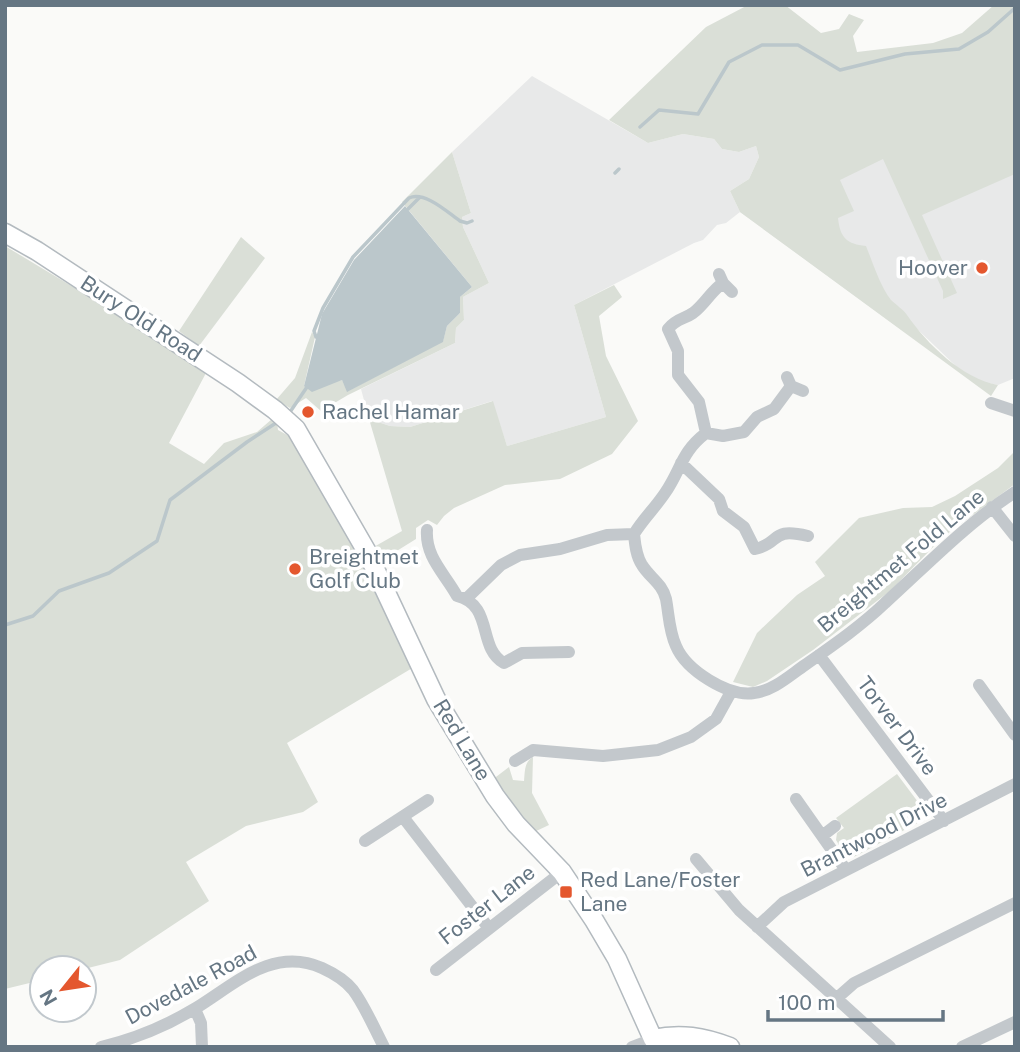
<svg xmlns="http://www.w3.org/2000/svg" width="1020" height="1052" font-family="'Public Sans',sans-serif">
<rect width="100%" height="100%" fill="#fafaf8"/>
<path fill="#e8e9e9" d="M1015,17V378L998,385L982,382L961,371L912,324L903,331L740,212L726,223L717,225L703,240L694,243L574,305L606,417L507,446L492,401L410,427L390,426L369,419L361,389L455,343L456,328L464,320L463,297L489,283L463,227L462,217L471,213L452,152L532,76L648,143L683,134L714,139L722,149L739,152L756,146L759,157L749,179L730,191L740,212Z"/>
<path fill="#dadfd7" d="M748,5H785L821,33L839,29L849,14L864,20L853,36L857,52L933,43L962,33L994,5H1015V174L922,215L957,293L943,299V291L883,159L840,180L854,211L838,218C840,238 847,244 866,246C873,263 880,286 891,300C896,305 903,309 907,315C927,344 963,379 998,385L991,396L740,212L730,191L749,179L759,157L756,146L739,152L722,149L714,139L683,134L648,143L609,120L706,27Z
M452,152L471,213L462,217L463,227L489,283L463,297L464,320L456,328L455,343L348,395L321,411L306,398L290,408L276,400L295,378L312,332L315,337L304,386L342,380L348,391L443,341L447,326L460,313V297L472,287L402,202Z
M241,237L265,258L199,346L179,331Z
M5,246L168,344L206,373L169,443L204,464L224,443L257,432L272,419L277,423L278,430L289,436L323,488L366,569L414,667L287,743L318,802L303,812L246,826L186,862L209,901L120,960L84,969L42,968V980L5,989Z
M614,285L622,297L599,316L606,356L638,421L612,454L560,479L505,485L454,508L444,516L437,525L428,520L416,528V539L379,562L372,548L402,531L369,419L390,426L410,427L493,401L507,446L606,417L574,305Z
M1015,451V484L943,537L890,591L813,650L767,681L753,687L733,682L757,633L797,595L825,576L815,562L859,518L903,508L932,507L955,496L998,468Z
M533,757L532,793L549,825L532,833L492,780L509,767L513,780L524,781C525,772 524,762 533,757Z
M897,774L924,810L923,820L854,857L845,855L836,840L837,833L844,828L836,818Z"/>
<path fill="#bbc7cb" d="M405,206L472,287L460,297V313L447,326L443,342L347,392L342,380L312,392L304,386L322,314L354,260Z"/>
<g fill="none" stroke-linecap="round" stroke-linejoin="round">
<path stroke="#bbc7cb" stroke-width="3.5" d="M640,127L659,110L698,114L729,62L762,45H798L840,70L905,54L959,49L988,32L1015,8
M615,173L619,169
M408,209L420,197
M316,337L314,331L323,308L353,257L409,198C425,191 447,212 460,221L467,223L472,221
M288,415L309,384
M5,625L33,616L59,591L109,573L157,541L170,500L247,442L279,421"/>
<defs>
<path id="secondary" d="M5,233L37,251L238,383L275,410L296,429L367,552L436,699L495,796L516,824L562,872L594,920L617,959L653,1039C681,1033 703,1037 730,1047"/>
</defs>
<use href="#secondary" stroke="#b3babf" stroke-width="21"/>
<path stroke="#c3c8cc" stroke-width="12" d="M719,274L723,283L732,292
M787,377L791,386L803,391
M991,403L1015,411
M706,433L723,436L744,432L757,417L774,409L791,386
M681,463L719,499L723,511L744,527L755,549C782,543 769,527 808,536
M992,507L1015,536
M427,530C425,557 445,574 457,596C494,605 477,648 504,663L522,653L569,652
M634,534C635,544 636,556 642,565C650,578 662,583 666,599C669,615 669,631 676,646C686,670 728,697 754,693C773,691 789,676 805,665C832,646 861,626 885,603C928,564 966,524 1015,492
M467,598L501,565L520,555L560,549L607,535L634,534C643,519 655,508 665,493C681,470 681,452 706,433L699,402L678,375V351L668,329C677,318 683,320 693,313C705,304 711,291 723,283
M819,655L944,821
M979,685L1015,735
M515,761L533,750L603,756L658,750L691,737L716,719L731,692
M796,799L846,870
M403,817L488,927
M822,836L835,826
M365,841L428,800
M696,859L739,910L890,1047
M757,927L784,902L1015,784
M436,970L562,872
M837,998L854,983L1015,903
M195,1009L201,1023L202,1047
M101,1047C135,1039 166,1026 196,1008C235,984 273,946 322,968C333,973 345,980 353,990C365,1006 374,1028 384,1047
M632,1047L653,1039
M962,1047L1015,1022"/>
<use href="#secondary" stroke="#fff" stroke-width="18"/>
</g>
<g fill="#e4572e" stroke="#fff" stroke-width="2.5">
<circle cx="982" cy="268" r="7"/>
<circle cx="308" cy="412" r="7"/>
<circle cx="295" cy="569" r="7"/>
<rect x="559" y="885" width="14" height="14" rx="3.5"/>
</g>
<g text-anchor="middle" stroke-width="7" stroke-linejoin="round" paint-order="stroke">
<g font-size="21" fill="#657683" stroke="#fff" text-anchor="start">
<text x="968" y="275" text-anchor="end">Hoover</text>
<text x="322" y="419">Rachel Hamar</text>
<text x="309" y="564">Breightmet<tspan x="309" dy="24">Golf Club</tspan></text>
<text x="580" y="887">Red Lane/Foster<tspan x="580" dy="24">Lane</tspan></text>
</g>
<g font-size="21" fill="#657683" stroke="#fff">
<text transform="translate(141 319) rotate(33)" y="7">Bury Old Road</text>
<text transform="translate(901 561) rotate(-40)" y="7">Breightmet Fold Lane</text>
<text transform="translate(897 726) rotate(53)" y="7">Torver Drive</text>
<text transform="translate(462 740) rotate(59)" y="7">Red Lane</text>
<text transform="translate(874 835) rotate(-27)" y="7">Brantwood Drive</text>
<text transform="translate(487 905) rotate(-38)" y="7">Foster Lane</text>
<text transform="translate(191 985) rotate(-28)" y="7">Dovedale Road</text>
</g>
</g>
<rect width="1020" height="1052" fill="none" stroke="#657683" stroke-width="14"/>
<g transform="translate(63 989) rotate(240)"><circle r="33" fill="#ffffff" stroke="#c1c8cd" stroke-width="2"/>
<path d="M0-5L12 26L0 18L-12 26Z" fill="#e4572e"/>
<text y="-10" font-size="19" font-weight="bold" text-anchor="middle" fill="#657683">N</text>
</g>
<path d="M768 1010v10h175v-10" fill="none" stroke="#657683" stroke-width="3.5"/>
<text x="778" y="1010" font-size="21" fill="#657683" stroke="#ffffff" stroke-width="5" paint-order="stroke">100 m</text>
</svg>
